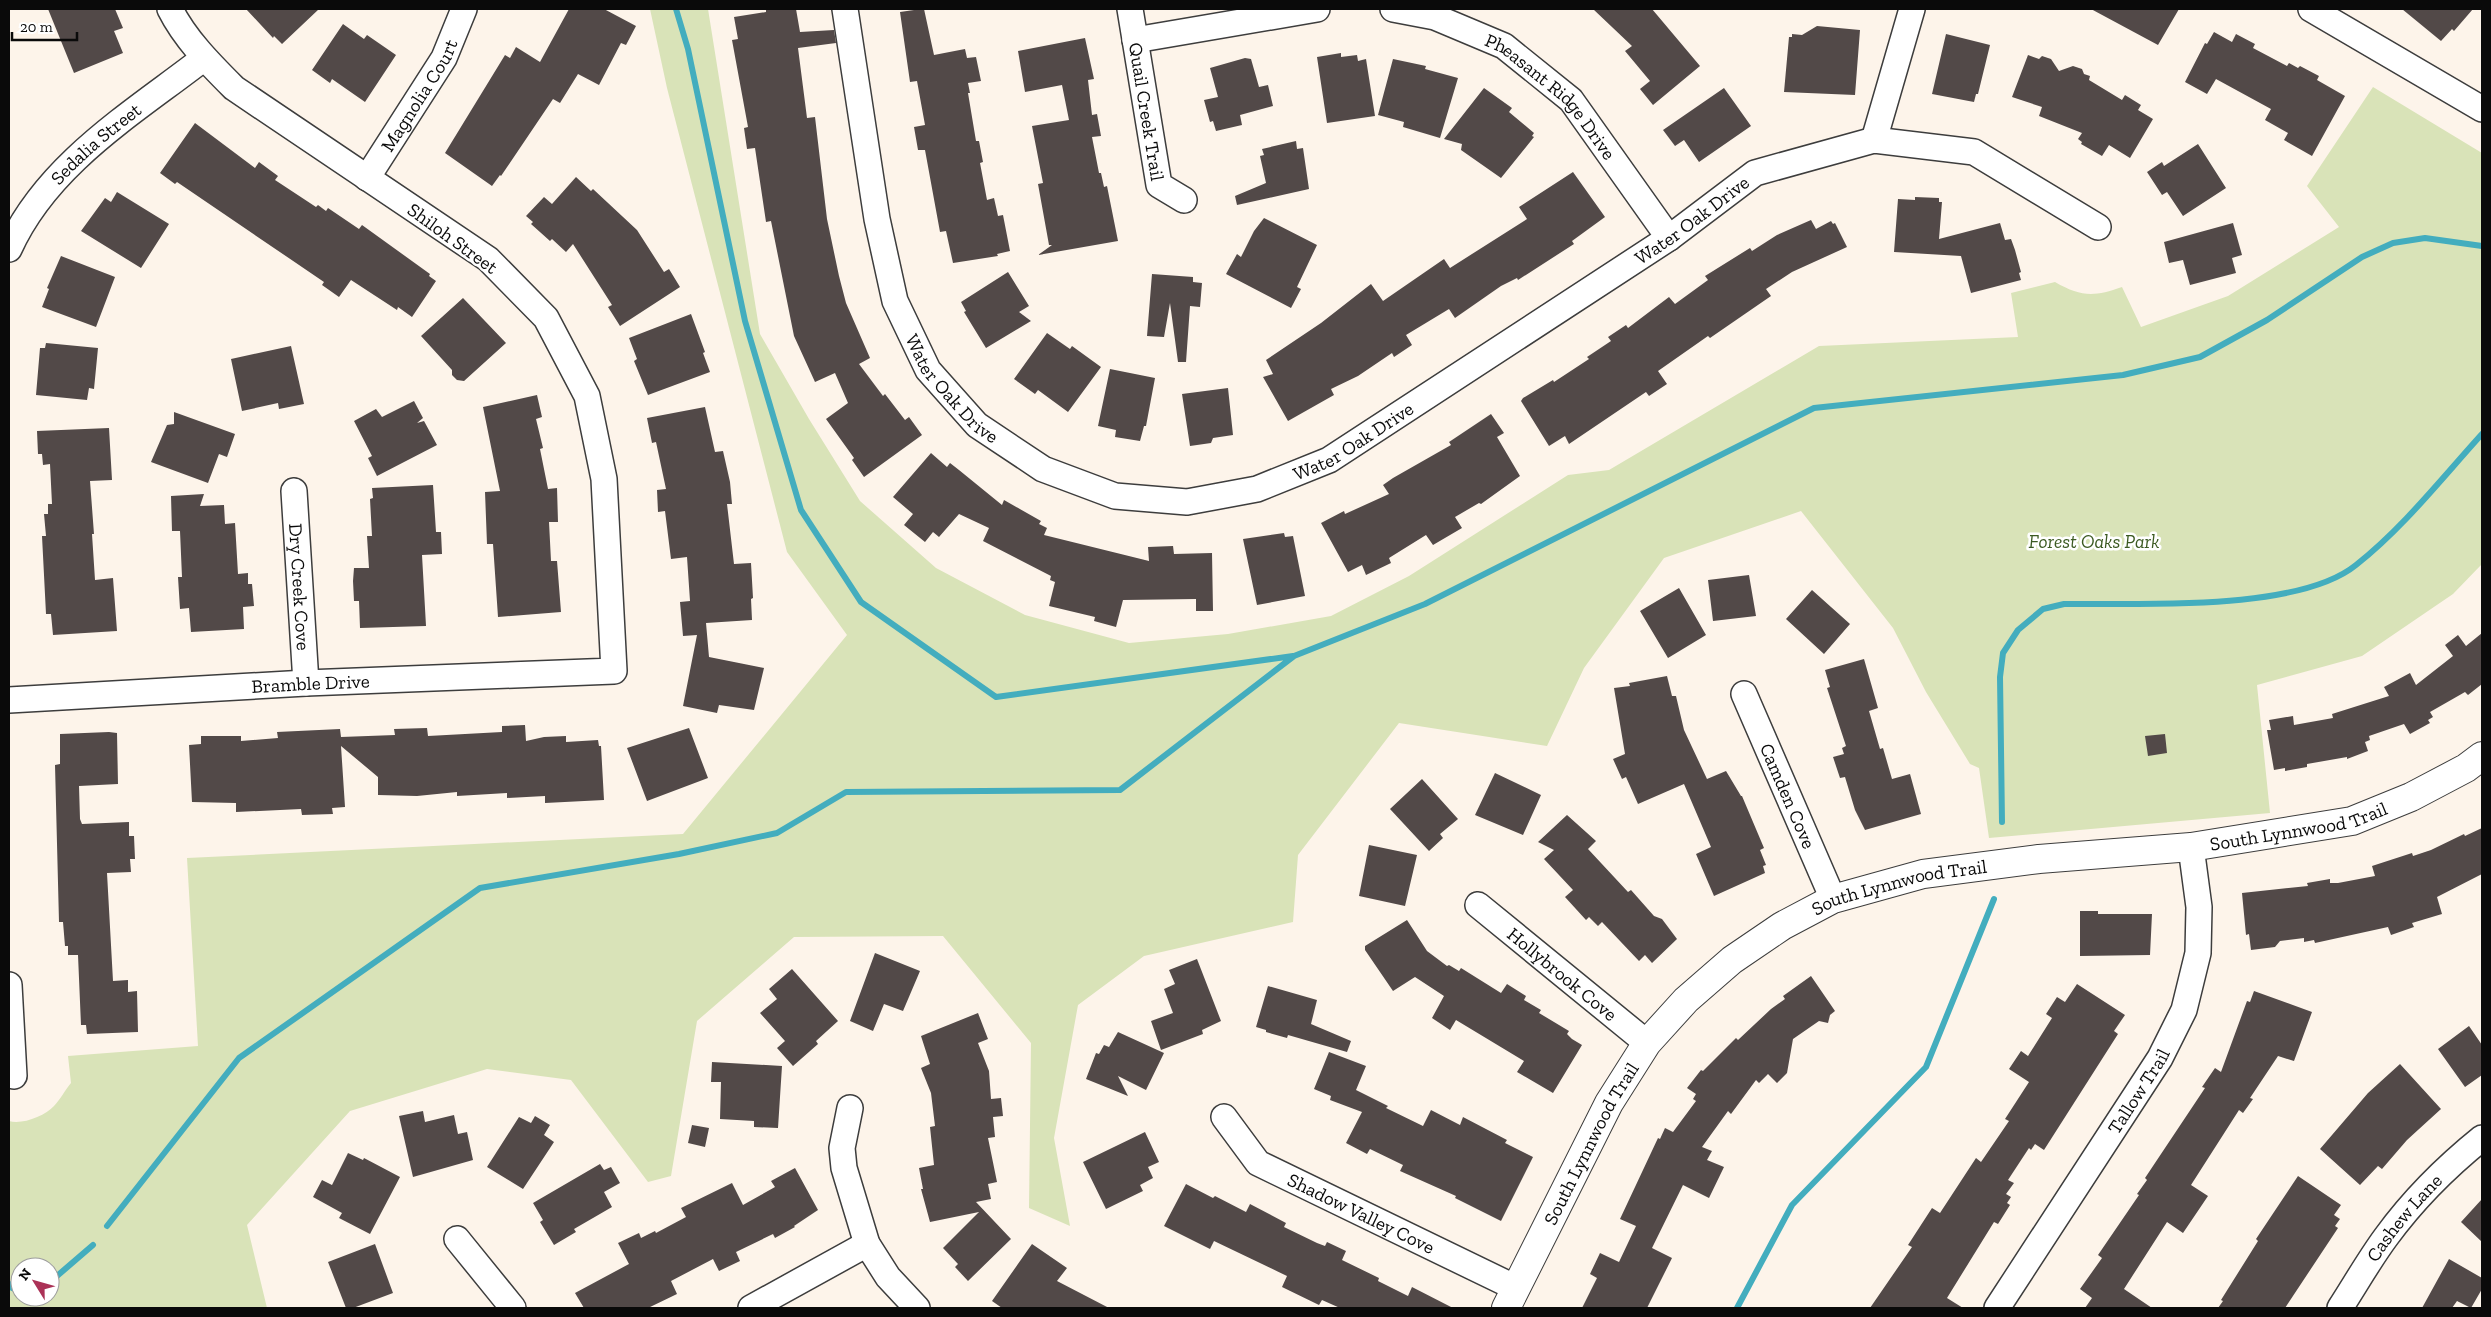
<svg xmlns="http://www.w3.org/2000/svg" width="2491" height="1317" font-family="'Zilla Slab',serif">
<rect width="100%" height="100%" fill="#fdf4ea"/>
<path fill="#d9e3b8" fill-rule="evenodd" d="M650,9H708L760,334L809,419L860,501L936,568L1025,615L1129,643L1228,634L1331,616L1409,576L1568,475L1609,470L1819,346L2018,337L2011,293L2055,282C2081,297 2094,297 2122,287L2141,327L2228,296L2339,227L2307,186L2373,87L2482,153V564L2453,594L2362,656L2257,685L2270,813L1989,838L1979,768L1970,764L1926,692L1893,628L1801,511L1664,558L1584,668L1547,746L1399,723L1298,855L1293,922L1144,956L1078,1005L1054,1138L1070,1226L1029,1208L1031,1043L943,936L794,937L697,1021L671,1176L648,1182L571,1080L487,1069L350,1111L247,1225L267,1308H9V1121C22,1125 45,1116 54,1106C60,1100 65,1090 71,1083L68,1056L198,1046L187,858L683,834L847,635L787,552L667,88ZM20,1267H50V1297H20Z"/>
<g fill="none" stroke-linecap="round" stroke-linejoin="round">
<path stroke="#43adbe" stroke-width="6" d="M676,9L688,49L745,321L801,510L861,602L996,697L1293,656
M2002,822L2000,677L2003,653L2018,630L2043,609L2064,604C2139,603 2298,612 2356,565C2403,528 2442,478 2482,434
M107,1226L239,1058L480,888L679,854L777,833L846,792L1120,790L1294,656L1425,604L1814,408L2123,375L2200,357L2267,320L2362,257L2393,243L2425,238L2482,246
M50,1282L93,1245
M9,1284L12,1288L20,1291
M1737,1308L1792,1205L1926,1067L1994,899"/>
</g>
<path fill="#524948" d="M48,9H115L123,28L114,31L123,53L74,73Z
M246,9H319L282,44L274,36L273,38Z
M569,9H604L636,26L626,45L621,43L599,85L578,74L560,103L553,99L501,176L500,175L492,186L445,153L505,55L510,58L516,47L540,62Z
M766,9H796L800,32L834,30L836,43L798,48L807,118L815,117L827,219L839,276L846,303L870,358L859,364L883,396L885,394L905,420L909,417L922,435L864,477L852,460L854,458L826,419L848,403L835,373L815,382L794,336L771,221L766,222L755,148L747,149L744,128L748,127L732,40L738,39L734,17L766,12Z
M921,9H924L934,55L965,49L967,58L976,57L981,81L968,83L970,93H968L976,141H979L983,162L980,163L987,200L994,198L998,216L1003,215L1010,251L997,254L998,256L953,263L946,231L940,232L925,150H918L914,127L925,125L917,81L910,82L900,12Z
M1593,9H1652L1700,66L1653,105L1640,89L1650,81L1625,51L1632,46Z
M2091,9H2179L2158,45Z
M2402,9H2473L2454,31L2452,29L2441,41Z
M343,24L364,39L367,35L396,55L365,102L332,79L330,83L312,70Z
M1817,26L1860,30L1855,95L1784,92L1789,37H1792V34L1802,35Z
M2214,32L2232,42L2236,34L2255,44L2253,48L2287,66L2289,63L2298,68L2300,66L2319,76L2317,80L2345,96L2312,156L2284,140L2288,133L2265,120L2271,109L2216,79L2207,94L2185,82L2205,43L2207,44Z
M1946,34L1990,45L1978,94H1976L1974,102L1932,94Z
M1085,38L1094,79L1088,80L1092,115L1097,114L1101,136L1092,137L1099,173H1101L1104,187L1107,186L1118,241L1038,255L1052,245H1049L1038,184L1043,183L1032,126L1069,120L1062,85L1025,92L1018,51Z
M1341,53V57L1357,55L1358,61L1366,59L1375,116L1327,123L1317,57Z
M2028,55L2039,59L2042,56L2051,59L2059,71L2073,66L2082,69L2084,74L2090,76L2089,80L2122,100L2125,95L2141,105L2138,110L2153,119L2130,158L2109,145L2102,156L2081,144L2082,142L2078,139L2082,133L2039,116L2042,107L2012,97Z
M1245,58L1251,59L1259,87L1268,85L1273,106L1240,115L1242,125L1216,131L1213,121L1210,122L1204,100L1218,97L1210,68Z
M1393,59L1426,66L1425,69L1458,78L1440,138L1403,127L1404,122L1378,115Z
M1484,88L1512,108L1509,112L1534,133L1532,136L1534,137L1501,178L1461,150L1462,144L1444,139Z
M1724,88L1751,126L1699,162L1684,140L1675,146L1663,130Z
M195,123L255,168L259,162L278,176L275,180L316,207L318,205L326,211L328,208L359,229L362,225L430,274L429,276L436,281L412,317L398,307L397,310L351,280L339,297L322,285L324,282L177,182L175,184L160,173Z
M1296,141L1297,149L1303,148L1309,189L1237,205L1235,196L1266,183L1260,156L1264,155L1262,149Z
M2198,144L2226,188L2183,216L2167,192L2162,195L2147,172L2162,162L2164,166Z
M1573,172L1605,217L1572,241L1574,244L1518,280L1517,278L1501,286L1455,318L1449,309L1406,335L1412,345L1394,357L1392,353L1358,376L1331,389L1334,395L1288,421L1263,377L1273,374L1266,360L1321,323L1371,284L1383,301L1444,259L1450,268L1527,219L1519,207Z
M576,177L591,191L593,189L637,230L664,272L669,269L680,287L620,326L608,307L612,305L573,244L566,252L552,239L550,241L531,224L533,222L526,216L544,197L552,204Z
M117,192L169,224L141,268L81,231L105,198L111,202Z
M1915,197L1939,198V202H1942L1939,239L2000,223L2005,240L2011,239L2015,250L2021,272L2019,273L2021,280L1971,293L1961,256L1894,252L1898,199L1915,200Z
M1264,218L1317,245L1297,287L1301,289L1291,308L1226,274L1237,254L1241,257L1254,231Z
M1811,220L1816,229L1831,221L1833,224L1835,223L1847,247L1792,272L1766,289L1771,296L1710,338L1708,336L1658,371L1667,384L1649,396L1646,392L1569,444L1565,436L1549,446L1521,401L1523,398L1553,380L1554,382L1589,359L1587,357L1611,341L1608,337L1626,325L1628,328L1669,297L1675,304L1708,280L1705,276L1750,248L1752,251L1777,235Z
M2233,223L2242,255L2232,258L2236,273L2190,285L2183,260L2169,263L2164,242Z
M61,256L115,277L96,327L42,307L49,289L47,288Z
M1008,272L1029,306L1019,312L1031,321L986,348L964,312L966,311L961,302Z
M1152,274L1193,277V282L1202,283L1200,307L1190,306L1186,362H1178L1170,303L1164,337L1147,336Z
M463,298L506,343L464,381L457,380L452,375V370L421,336Z
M691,314L705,352L703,353L710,372L648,395L634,361L637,359L629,338Z
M1047,333L1070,349L1072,346L1101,367L1068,412L1038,390L1035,394L1014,379Z
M46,343L98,348L94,389L89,388L87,400L36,395L40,348H45Z
M291,346L304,404L279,409L278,403L242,411L231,359Z
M1110,369L1155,378L1146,426H1144L1140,441L1115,437L1116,430L1098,426Z
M1228,388L1233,435L1213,438L1211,443L1190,446L1182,394Z
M537,395L542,417L536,419L543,448L540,449L548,489L557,488L558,522H549L551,561H557L561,612L498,617L493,544H487L485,492L500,491L483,407Z
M414,401L423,418L417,423L424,421L437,445L377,476L368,458L372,456L354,421L376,409L382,417Z
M705,407L715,452L723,451L730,482L732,504H727L734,564L751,563L753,598L751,599L752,620L706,623L709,657L764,668L754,710L719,705L717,713L683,706L697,635L683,636L680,602L690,601L687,557L671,559L665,511L658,512L657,490L666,489L656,442L652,443L647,418Z
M174,412L235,434L227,457L219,454L208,483L151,462L167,425L174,424Z
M1491,414L1504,433L1497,437L1520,476L1481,504L1479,503L1455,517L1462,528L1433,545L1426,535L1389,558L1391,563L1366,575L1362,565L1348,572L1321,523L1344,511L1345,514L1389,494L1383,485L1393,478L1451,445L1449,442Z
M109,428L112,480L90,481L94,534H92L95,580L113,578L117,631L53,635L51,614H46L42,536H46L44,514H48V504H52L50,464L43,465L42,454H38L37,431Z
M931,453L947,467L950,463L959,470L1002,505L1004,500L1041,521L1039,524L1047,528L1044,535L1149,561L1148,547L1173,546L1174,554L1212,553L1213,611H1196V599L1123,600L1116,627L1094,621L1095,617L1049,606L1055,582L1050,580L1051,576L983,541L989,528L959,514L939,537L933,532L925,542L904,525L913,514L893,497Z
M433,485L436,532H441L442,554L422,555L426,626L360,628L359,601H354L353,581L354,568H369L367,536H372L370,499L373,498L372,488Z
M204,494L200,506L224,505L225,524L235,523L238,574L248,573V584H252L254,606L243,607L244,629L191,632L189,608L180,609L178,577H182L180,531H172L171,496Z
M1284,533L1285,537L1293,536L1305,596L1257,605L1243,539Z
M1749,575L1756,616L1713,621L1708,580Z
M1679,588L1706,635L1668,658L1640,611Z
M1812,590L1850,624L1824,654L1786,619Z
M2482,633V684L2468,695L2465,692L2430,712L2433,717L2428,720L2430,723L2410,734L2404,724L2369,736L2370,740L2365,742L2368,751L2347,759V757L2307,764V767L2285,771V768L2274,770L2267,730H2271L2269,720L2293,716L2294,725L2333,718L2332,714L2389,696L2384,687L2410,673L2416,685L2453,656L2445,645L2458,635L2466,646Z
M1864,659L1878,708L1869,711L1880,749L1883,748L1892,779L1910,774L1921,814L1865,830L1855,810L1845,777L1840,778L1833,757L1844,754L1842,748L1846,746L1827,688L1830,687L1825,670Z
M1667,676L1672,696H1676L1684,730L1707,779L1726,771L1741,796H1742L1764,848L1760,850L1766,865L1763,866L1765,873L1714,896L1696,854L1711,847L1684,784L1638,804L1626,777L1622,779L1613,759L1625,754L1614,688L1630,686L1629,683Z
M525,725L526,741L544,737L566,736V742L598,740L599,746H601L604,800L545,803V796L507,798V793L457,796V792L417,796L378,795V777L341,746L345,807L332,808L333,814L302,815L301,809L236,812V803L192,802L189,745L201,744V736H241V741L278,738L277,732L340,729L341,737L395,735L394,729L427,728L428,736L502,732V726Z
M689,728L708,778L647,801L627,748Z
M109,732L117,733L118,784L79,786L80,819L82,824L129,822V836H134L135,859H130L131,872L107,873L113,981L128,980V992L137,991L138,1032L87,1034L86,1025H81L78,955H68V946H65L63,922H59L55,765L60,764V734Z
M2165,734L2167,753L2148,756L2145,736Z
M1495,773L1541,795L1523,835L1475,815Z
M1422,779L1458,819L1440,834L1443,838L1429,851L1390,809Z
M1567,815L1596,841L1588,849L1628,892L1631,890L1654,916L1662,919L1677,939L1652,963L1645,955L1639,961L1602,922L1598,926L1589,917L1586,920L1565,897L1573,890L1544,859L1554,850L1538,842Z
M2482,828V874L2437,897L2442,914L2412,923L2414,927L2391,935L2388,927L2315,943L2314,940L2304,942V938L2280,941L2275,947L2251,950L2249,934L2246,935L2242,893L2308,886L2307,883L2330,879V883H2338L2375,876L2372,866L2412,853L2413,856L2431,850L2464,834L2465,836Z
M1369,845L1417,855L1405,906L1359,896Z
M2080,911H2098V914H2152L2150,955L2080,956Z
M1407,920L1427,951L1447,966L1449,965L1459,971L1461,968L1501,993L1507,984L1526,996L1524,1000L1541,1010L1539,1013L1569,1031L1567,1034L1572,1039L1582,1045L1553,1093L1517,1072L1524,1061L1456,1020L1450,1030L1432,1018L1444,996L1415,977L1393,991L1365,950V946Z
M875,953L920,971L903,1011L884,1004L873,1031L850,1021Z
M1197,959L1221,1021L1202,1030L1203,1034L1161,1050L1151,1021L1173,1013L1164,989L1175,984L1169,970Z
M792,969L838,1021L816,1041L818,1044L793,1066L777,1048L785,1041L760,1013L777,999L769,989Z
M1811,976L1835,1011L1830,1015L1828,1023L1819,1021L1793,1039L1787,1073L1777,1083L1768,1074L1759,1083L1756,1080L1731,1114L1728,1111L1702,1147L1712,1151L1707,1160L1724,1167L1709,1198L1683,1185L1652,1248L1672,1258L1647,1308H1582L1597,1278L1590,1274L1600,1253L1619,1262L1636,1226L1620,1219L1658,1138L1660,1139L1665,1128L1673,1132L1696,1101L1693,1099L1696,1094L1687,1088L1701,1070L1703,1071L1736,1038L1738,1040L1771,1009L1785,999L1783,996Z
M2077,984L2125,1015L2114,1031L2118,1034L2044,1150L2035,1144L2031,1150L2029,1148L2008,1180L2014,1183L2006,1194L2011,1197L2007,1203L2010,1205L1998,1224L1994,1222L1947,1298L1963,1308H1870L1912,1247L1908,1245L1932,1208L1940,1213L1976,1158L1981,1162L2009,1121L2005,1119L2029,1082L2009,1069L2021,1051L2028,1056L2052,1018L2046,1014L2057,997L2065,1002Z
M1268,986L1317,1000L1311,1024L1351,1041L1347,1052L1288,1035L1287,1038L1266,1032V1030L1256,1027Z
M2254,991L2312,1012L2294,1061L2278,1056L2250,1098L2253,1099L2243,1113L2239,1110L2191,1185L2208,1196L2183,1233L2167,1222L2124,1289L2152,1308H2085L2092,1298L2080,1289L2102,1258L2098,1255L2139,1195L2137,1194L2147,1180L2145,1178L2205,1088L2202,1087L2215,1068L2221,1072L2247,1001L2250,1002Z
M978,1013L988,1039L978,1043L989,1071L991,1099L1001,1098L1003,1116L993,1117L995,1137L988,1138L997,1182L988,1184L991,1199L976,1202L1011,1239L968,1281L955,1267L958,1264L943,1248L979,1212L930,1222L921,1189H923L919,1168L934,1165L930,1127L935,1126L931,1093L921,1068L930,1064L921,1036Z
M2469,1026L2482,1045V1075L2465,1087L2438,1049Z
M1118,1032L1164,1053L1146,1090L1118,1076L1128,1096L1086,1079L1096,1053L1099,1054L1104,1045L1109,1047Z
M1329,1052L1366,1066L1356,1090L1388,1106L1386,1108L1423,1126L1431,1110L1460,1125L1463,1117L1507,1140L1505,1143L1533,1157L1501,1221L1455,1198L1456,1196L1400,1171L1403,1165L1370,1149L1367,1154L1346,1143L1362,1112L1330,1100L1331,1096L1314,1089Z
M712,1062L782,1066L778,1128L754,1127V1121L720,1119L721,1082H711Z
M2400,1064L2441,1109L2407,1140L2382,1169L2378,1166L2360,1185L2320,1149L2368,1093Z
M423,1111L425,1122L454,1115L458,1134L467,1132L473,1160L413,1177L399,1116Z
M535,1116L550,1125L544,1135L554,1142L523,1189L487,1167L519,1117L531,1123Z
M692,1125L709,1128L705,1147L688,1143Z
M1145,1132L1159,1162L1148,1167L1153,1178L1140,1185L1143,1191L1106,1209L1083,1162Z
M348,1153L363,1160L364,1158L400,1177L370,1234L339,1218L342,1213L313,1197L322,1180L332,1185Z
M600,1164L604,1170L611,1167L620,1183L604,1192L612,1207L574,1229L576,1232L554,1245L540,1222L543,1220L533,1203Z
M795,1168L818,1210L794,1226L795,1227L775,1238L773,1234L736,1252L740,1261L719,1271L713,1259L671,1281L677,1294L648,1308H584L575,1293L629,1264L618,1243L639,1233L641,1238L655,1231L656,1233L686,1217L681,1208L732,1183L743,1205L775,1187L771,1181Z
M2298,1176L2341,1205L2334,1215L2340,1219L2335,1226L2338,1228L2285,1308H2218L2223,1301L2221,1300L2258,1241L2256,1239Z
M1186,1184L1213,1198L1215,1196L1246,1212L1250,1204L1286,1223L1284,1227L1317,1243L1325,1246L1327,1242L1346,1251L1342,1260L1379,1278L1378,1281L1408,1296L1412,1287L1453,1308H1340L1322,1300L1319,1305L1282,1287L1287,1276L1214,1241L1210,1249L1164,1226Z
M2482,1199V1242L2461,1222Z
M375,1244L393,1293L353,1308H346L328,1262Z
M1032,1244L1067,1268L1057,1281L1109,1308H1002L992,1301Z
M2449,1259L2482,1278V1289L2471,1308L2457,1301L2452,1308H2422Z"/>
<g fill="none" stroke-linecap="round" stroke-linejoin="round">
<defs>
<g id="minor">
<path id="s1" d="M845,9L877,219L895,301L928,370L977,425L1043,469L1115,496L1187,502L1257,489L1329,460L1669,238L1755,173L1874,140L1974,152L2098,227"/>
<path id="s2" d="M1130,9L1159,185L1184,200"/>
<path id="s3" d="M1393,9L1435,17L1504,46L1571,100L1669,238"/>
<path d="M2311,9L2482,109"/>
<path d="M1135,40L1317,9"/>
<path d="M1874,140L1912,9"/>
<path id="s4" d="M367,178L444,58L464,9"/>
<path id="s5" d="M9,249C47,164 133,113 204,58"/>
<path id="s6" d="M294,491L306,683"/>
<path id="s7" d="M1744,694L1833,899"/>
<path id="s8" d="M9,700L306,683L614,671L604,479L587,396L546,318L488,259L234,88C210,64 185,39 170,9"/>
<path id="s9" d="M1478,905L1647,1043"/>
<path d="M9,985L14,1076"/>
<path d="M850,1108L842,1148L844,1168L867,1244L888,1277L917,1308"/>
<path id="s10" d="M1224,1117L1258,1163L1516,1288"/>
<path d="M457,1239L513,1308"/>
<path d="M751,1308L867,1244"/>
<path id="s11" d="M1997,1308L2160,1058L2184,1010L2198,953L2199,907L2191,847"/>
<path id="s12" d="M2340,1308C2355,1285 2369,1260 2386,1237C2413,1200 2446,1167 2482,1138"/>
</g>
<g id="tertiary">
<path id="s13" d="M1506,1308L1609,1103L1647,1043L1686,1000L1732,960L1782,926L1833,899L1923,874L2039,859L2191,847L2352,821L2411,797L2466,768L2482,756"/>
</g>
</defs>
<use href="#minor" stroke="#3d3d3d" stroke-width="28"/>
<use href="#tertiary" stroke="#3d3d3d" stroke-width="30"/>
<use href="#minor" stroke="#fff" stroke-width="25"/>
<use href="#tertiary" stroke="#fff" stroke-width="28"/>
</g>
<g text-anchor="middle" stroke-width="5" stroke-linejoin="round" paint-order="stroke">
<g font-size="19" fill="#0a0a0a" stroke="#fff">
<text dy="7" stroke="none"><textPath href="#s4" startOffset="98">Magnolia Court</textPath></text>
<text dy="7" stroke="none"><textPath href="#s3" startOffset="186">Pheasant Ridge Drive</textPath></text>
<text dy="7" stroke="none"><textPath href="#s2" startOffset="104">Quail Creek Trail</textPath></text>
<text dy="7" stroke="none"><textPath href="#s5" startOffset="138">Sedalia Street</textPath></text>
<text dy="7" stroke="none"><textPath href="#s1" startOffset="1259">Water Oak Drive</textPath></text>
<text transform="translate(453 238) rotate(36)" y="7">Shiloh Street</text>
<text dy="7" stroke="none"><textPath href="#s1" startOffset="402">Water Oak Drive</textPath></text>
<text dy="7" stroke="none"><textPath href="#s1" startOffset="854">Water Oak Drive</textPath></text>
<text dy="7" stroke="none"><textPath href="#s6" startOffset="96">Dry Creek Cove</textPath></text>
<text dy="7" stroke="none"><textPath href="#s8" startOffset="302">Bramble Drive</textPath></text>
<text dy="7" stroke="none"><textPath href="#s7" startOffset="111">Camden Cove</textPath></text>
<text dy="7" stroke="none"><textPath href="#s13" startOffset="1010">South Lynnwood Trail</textPath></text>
<text dy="7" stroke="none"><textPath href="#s13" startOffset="605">South Lynnwood Trail</textPath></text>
<text dy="7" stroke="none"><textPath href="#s9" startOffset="109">Hollybrook Cove</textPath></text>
<text dy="7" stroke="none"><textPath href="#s11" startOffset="259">Tallow Trail</textPath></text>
<text dy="7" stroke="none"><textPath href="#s13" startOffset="185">South Lynnwood Trail</textPath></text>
<text dy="7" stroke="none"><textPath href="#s10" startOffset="172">Shadow Valley Cove</textPath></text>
<text dy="7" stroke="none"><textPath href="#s12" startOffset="111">Cashew Lane</textPath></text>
</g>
<g font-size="19" font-style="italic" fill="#3c5a22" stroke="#fff">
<text x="2094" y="548">Forest Oaks Park</text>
</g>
</g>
<rect width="2491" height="1317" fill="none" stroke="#0a0a0a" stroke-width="20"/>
<g transform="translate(35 1282) rotate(307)"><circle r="24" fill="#ffffff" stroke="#9d9d9d"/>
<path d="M0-4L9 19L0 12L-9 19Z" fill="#ab3257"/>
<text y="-8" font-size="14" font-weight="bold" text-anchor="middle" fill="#0a0a0a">N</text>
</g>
<path d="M12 32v8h65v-8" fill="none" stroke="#0a0a0a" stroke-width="2.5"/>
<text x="20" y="32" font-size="15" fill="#0a0a0a" stroke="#ffffff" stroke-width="4" paint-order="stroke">20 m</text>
</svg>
